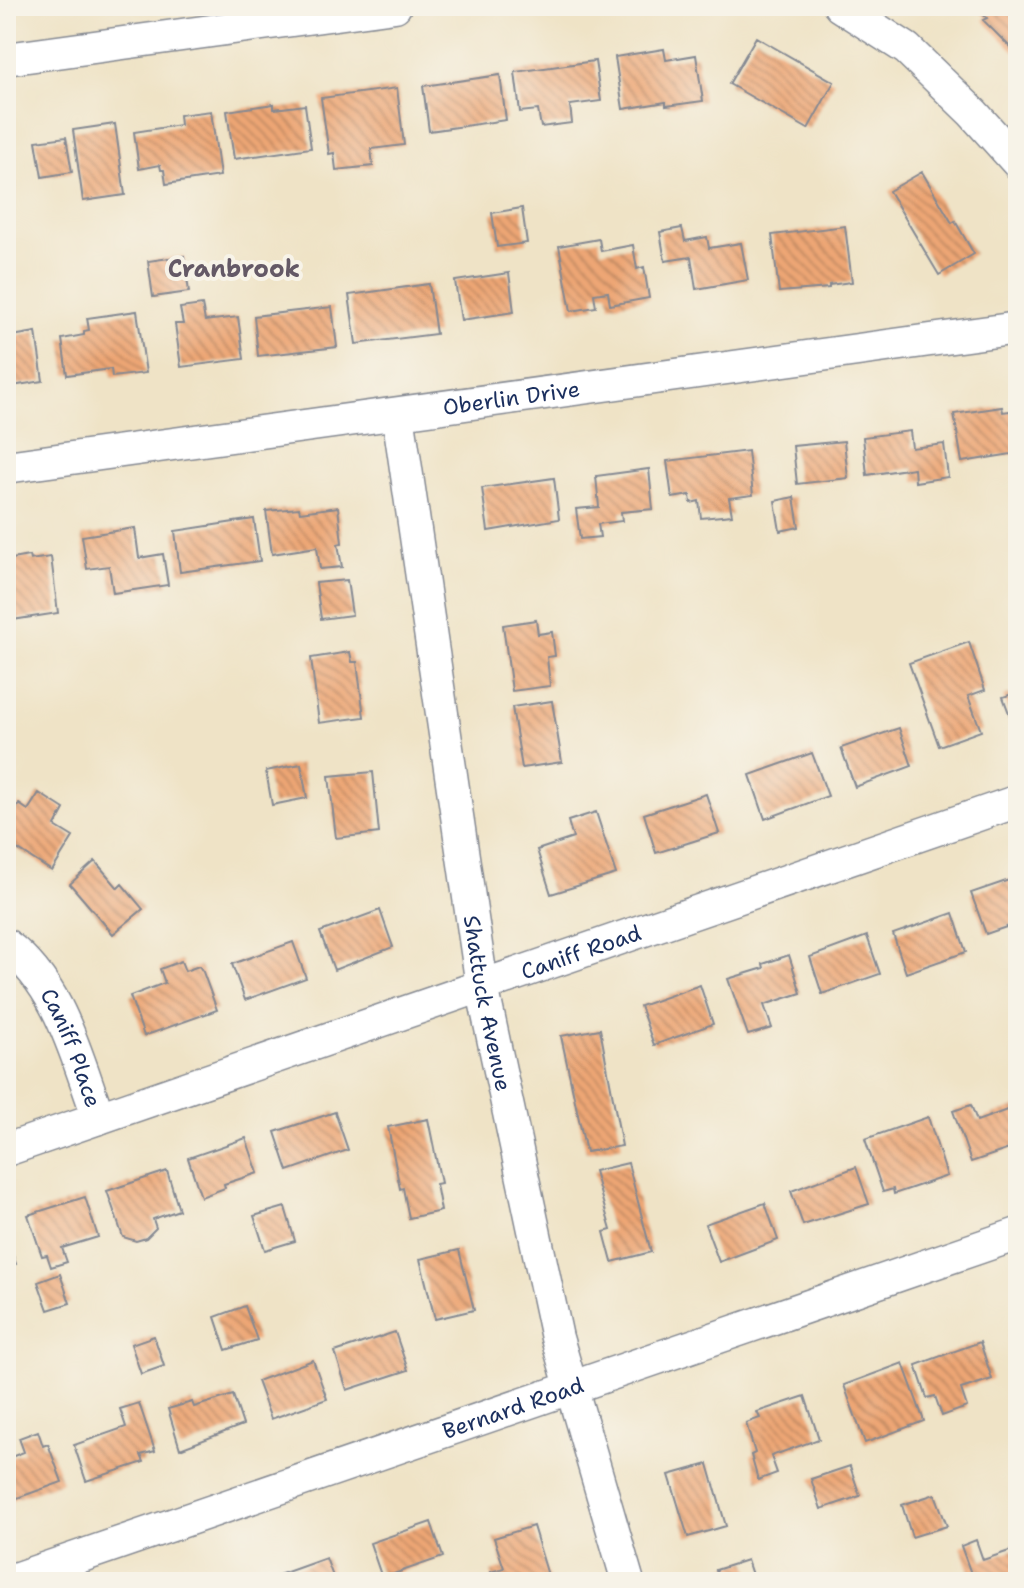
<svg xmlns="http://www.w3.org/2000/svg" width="1024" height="1588" font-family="'Shantell Sans',sans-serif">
<defs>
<pattern id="building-back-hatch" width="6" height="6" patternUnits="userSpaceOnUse" patternTransform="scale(2)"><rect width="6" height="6" fill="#eda674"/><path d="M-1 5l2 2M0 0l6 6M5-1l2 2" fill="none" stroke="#bf8862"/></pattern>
</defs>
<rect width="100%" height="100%" fill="#f7f3e8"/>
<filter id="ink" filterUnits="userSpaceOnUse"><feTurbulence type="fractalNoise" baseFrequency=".0125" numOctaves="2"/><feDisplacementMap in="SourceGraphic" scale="16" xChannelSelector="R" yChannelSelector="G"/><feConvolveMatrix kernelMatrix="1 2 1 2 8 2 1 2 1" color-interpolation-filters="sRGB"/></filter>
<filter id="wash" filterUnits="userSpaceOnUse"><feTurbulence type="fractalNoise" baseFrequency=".006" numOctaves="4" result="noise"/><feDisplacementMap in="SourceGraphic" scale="32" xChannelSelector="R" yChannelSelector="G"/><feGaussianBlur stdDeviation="1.8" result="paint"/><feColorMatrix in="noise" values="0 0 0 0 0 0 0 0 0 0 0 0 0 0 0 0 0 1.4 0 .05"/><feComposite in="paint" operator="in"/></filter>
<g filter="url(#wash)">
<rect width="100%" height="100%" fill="#efe3c6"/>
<g id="blocks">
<path fill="url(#building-back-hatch)" d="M974,6H1018V55L983,20L987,18Z
M756,37L834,82L808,129L729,84Z
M664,49L666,60L696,55L703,101L666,106V102L623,109L615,57Z
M595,61L601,101L570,105L572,123L541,127L538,110L520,112L515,72Z
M500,75L506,120L429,131L423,86Z
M397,88L404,145L371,149L373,166L336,170L334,153L329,154L321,98Z
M274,104V109L305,105L311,148L234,159L227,111Z
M211,111L220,176L166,184L164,170H161L160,165L139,169L134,132L180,125L179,115Z
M115,124L125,195L83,201L73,130Z
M66,137L72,172L42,177L36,141Z
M6,139H9L16,187L6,188Z
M922,172L952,223L955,221L974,254L939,275L889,191Z
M522,208L527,243L497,247L492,213Z
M845,226L852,282L829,285V288L779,292L772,235Z
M682,228L685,241L707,237L709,248L741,243L748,280L696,289L691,257L665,261L660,232Z
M599,239L601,251L633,245L637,269L644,267L649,298L610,305L608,292L594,294L596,307L571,311L559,246Z
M184,256L189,292L153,297L148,261Z
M509,273L514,312L461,320L455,281Z
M429,284L436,334L356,344L349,295Z
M202,305L205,321L238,317L244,359L181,367L175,324H183L180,308Z
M332,307L337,347L258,356L254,316Z
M137,311L146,373L112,377L111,369L67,375L62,339L84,335V331L89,330L87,318Z
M36,332L43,381L6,387V337Z
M1002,407L1003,412L1018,410V453L962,462L954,414Z
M910,431L912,448L944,444L948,477L915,482L914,468L867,475L863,437Z
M844,441L848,478L797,484L793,446Z
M748,451L753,495L729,498L732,515L701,518L699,501L691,503L690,495L672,498L667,461Z
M649,469L653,509L621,512L622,521L598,524L600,537L580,539L576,509L599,507L596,476Z
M554,478L559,519L488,531L482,488Z
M794,497L799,527L780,531L775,501Z
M338,507L342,543L338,544L342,567L320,569L317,547L272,554L266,511L299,508L300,512Z
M254,519L260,561L180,572L175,531Z
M135,528L139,558L163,554L168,585L113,593L109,566L87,569L82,536Z
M29,556L30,560L51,557L58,613L6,621V560Z
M347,580L352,615L321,619L316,583Z
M536,620L538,634L552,632L555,656L547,657L550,686L512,691L503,625Z
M969,642L985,690L968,696L981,731L939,746L909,663Z
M350,652L352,662H357L364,717L319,723L311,658Z
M1018,692V737L1003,697Z
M552,701L562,762L522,768L512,707Z
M899,728L912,766L855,787L841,748Z
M812,753L828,796L765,819L750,775Z
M301,764L307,798L272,805L266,771Z
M373,772L379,833L336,838L329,776Z
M39,793L64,809L55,826L73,837L52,871L6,842V824L19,804L28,810Z
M706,794L719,833L656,853L644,814Z
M596,812L616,874L551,894L537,850L573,838L568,821Z
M95,861L118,888L122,884L143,909L113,934L70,884Z
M1018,877V923L986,934L971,893Z
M380,910L393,947L334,970L320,932Z
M953,913L966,952L906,973L893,934Z
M867,936L880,974L822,994L810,957Z
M293,942L306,978L245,1000L232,964Z
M789,955L801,993L764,1005L772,1028L748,1035L728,979L764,968L763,964Z
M181,961L185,971L199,966L203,972L217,1010L144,1036L130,996L165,983L160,969Z
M700,985L713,1024L654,1045L640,1006Z
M600,1029L622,1146L586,1152L561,1036Z
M971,1105L977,1121L1018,1106V1146L971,1162L953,1111Z
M335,1112L348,1150L288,1171L275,1132Z
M928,1117L947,1176L894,1194L893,1189L883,1192L865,1139Z
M428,1119L441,1183L436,1184L441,1211L409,1218L403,1188L400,1189L388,1127Z
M246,1138L258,1173L224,1184L225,1188L201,1197L188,1158Z
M628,1163L651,1252L612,1262L604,1232L611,1230L594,1171Z
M856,1167L869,1204L803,1225L791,1191Z
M167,1171L179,1210L153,1219L156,1228L146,1238L136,1241L123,1237L107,1191Z
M85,1197L98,1237L62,1248L67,1262L51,1267L47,1255L42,1256L28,1215Z
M765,1203L778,1240L719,1262L705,1224Z
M285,1207L295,1241L265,1250L254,1216Z
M6,1236L16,1264L6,1268Z
M459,1250L474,1310L435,1319L420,1259Z
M60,1274L70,1303L48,1310L38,1282Z
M245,1306L257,1340L226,1350L215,1317Z
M1018,1331V1366L1007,1334Z
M395,1332L408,1370L347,1390L335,1352Z
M154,1336L164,1366L141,1374L131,1344Z
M980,1342L992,1379L961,1389L967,1407L942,1416L935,1396L927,1398L916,1365Z
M313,1360L327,1399L271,1419L257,1381Z
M903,1363L924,1421L865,1443L844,1385Z
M233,1395L243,1425L180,1449L168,1409L192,1402L194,1407Z
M805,1396L819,1439L771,1456L777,1473L758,1480L751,1455L755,1453L746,1423L760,1418L757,1412Z
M139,1403L155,1451L141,1455L144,1462L86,1481L74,1445L126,1427L120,1409Z
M38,1431L43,1446L48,1444L62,1482L6,1502V1459L24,1452L19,1438Z
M708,1464L726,1526L688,1537L669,1475Z
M850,1466L860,1496L821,1509L811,1479Z
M935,1494L947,1526L912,1537L902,1505Z
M431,1522L443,1557L382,1578L370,1543Z
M533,1526L550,1582H494L491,1572L504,1568L494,1538Z
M976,1540L983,1560L1018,1548V1582H974L961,1546Z
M326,1558L335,1582H268L267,1579Z
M747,1560L753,1578L743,1582H720L716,1570Z"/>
</g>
</g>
<g filter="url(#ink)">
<use href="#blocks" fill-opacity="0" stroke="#858992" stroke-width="2"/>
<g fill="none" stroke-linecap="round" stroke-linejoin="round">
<defs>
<g id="minor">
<path d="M840,6L907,49L973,113L1018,163"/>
<path d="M6,59L395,6"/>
<path id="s1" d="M398,414L482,986L557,1338L628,1582"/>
<path id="s2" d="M6,467L1018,328"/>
<path id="s3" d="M6,945C61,986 76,1057 99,1118"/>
<path id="s4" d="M6,1150L1018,801"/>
<path id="s5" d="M6,1582L1018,1234"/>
</g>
</defs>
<use href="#minor" stroke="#858992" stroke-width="35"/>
<use href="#minor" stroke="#fff" stroke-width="32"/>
</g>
</g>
<g text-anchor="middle" stroke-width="8" stroke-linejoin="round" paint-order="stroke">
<g font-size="22" fill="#1b2f5e" stroke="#f7f3e8">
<text dy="8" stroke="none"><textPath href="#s2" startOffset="510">Oberlin Drive</textPath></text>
<text dy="8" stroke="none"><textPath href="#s4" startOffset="608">Caniff Road</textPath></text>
<text dy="8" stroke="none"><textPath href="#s1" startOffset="596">Shattuck Avenue</textPath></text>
<text dy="8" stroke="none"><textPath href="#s3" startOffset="124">Caniff Place</textPath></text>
<text dy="8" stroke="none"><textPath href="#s5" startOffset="536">Bernard Road</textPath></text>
</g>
<g font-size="24" font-weight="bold" fill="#645966" stroke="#f7f3e8">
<text x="234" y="277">Cranbrook</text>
</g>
</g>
<rect width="1024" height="1588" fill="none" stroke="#f7f3e8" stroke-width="32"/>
</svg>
